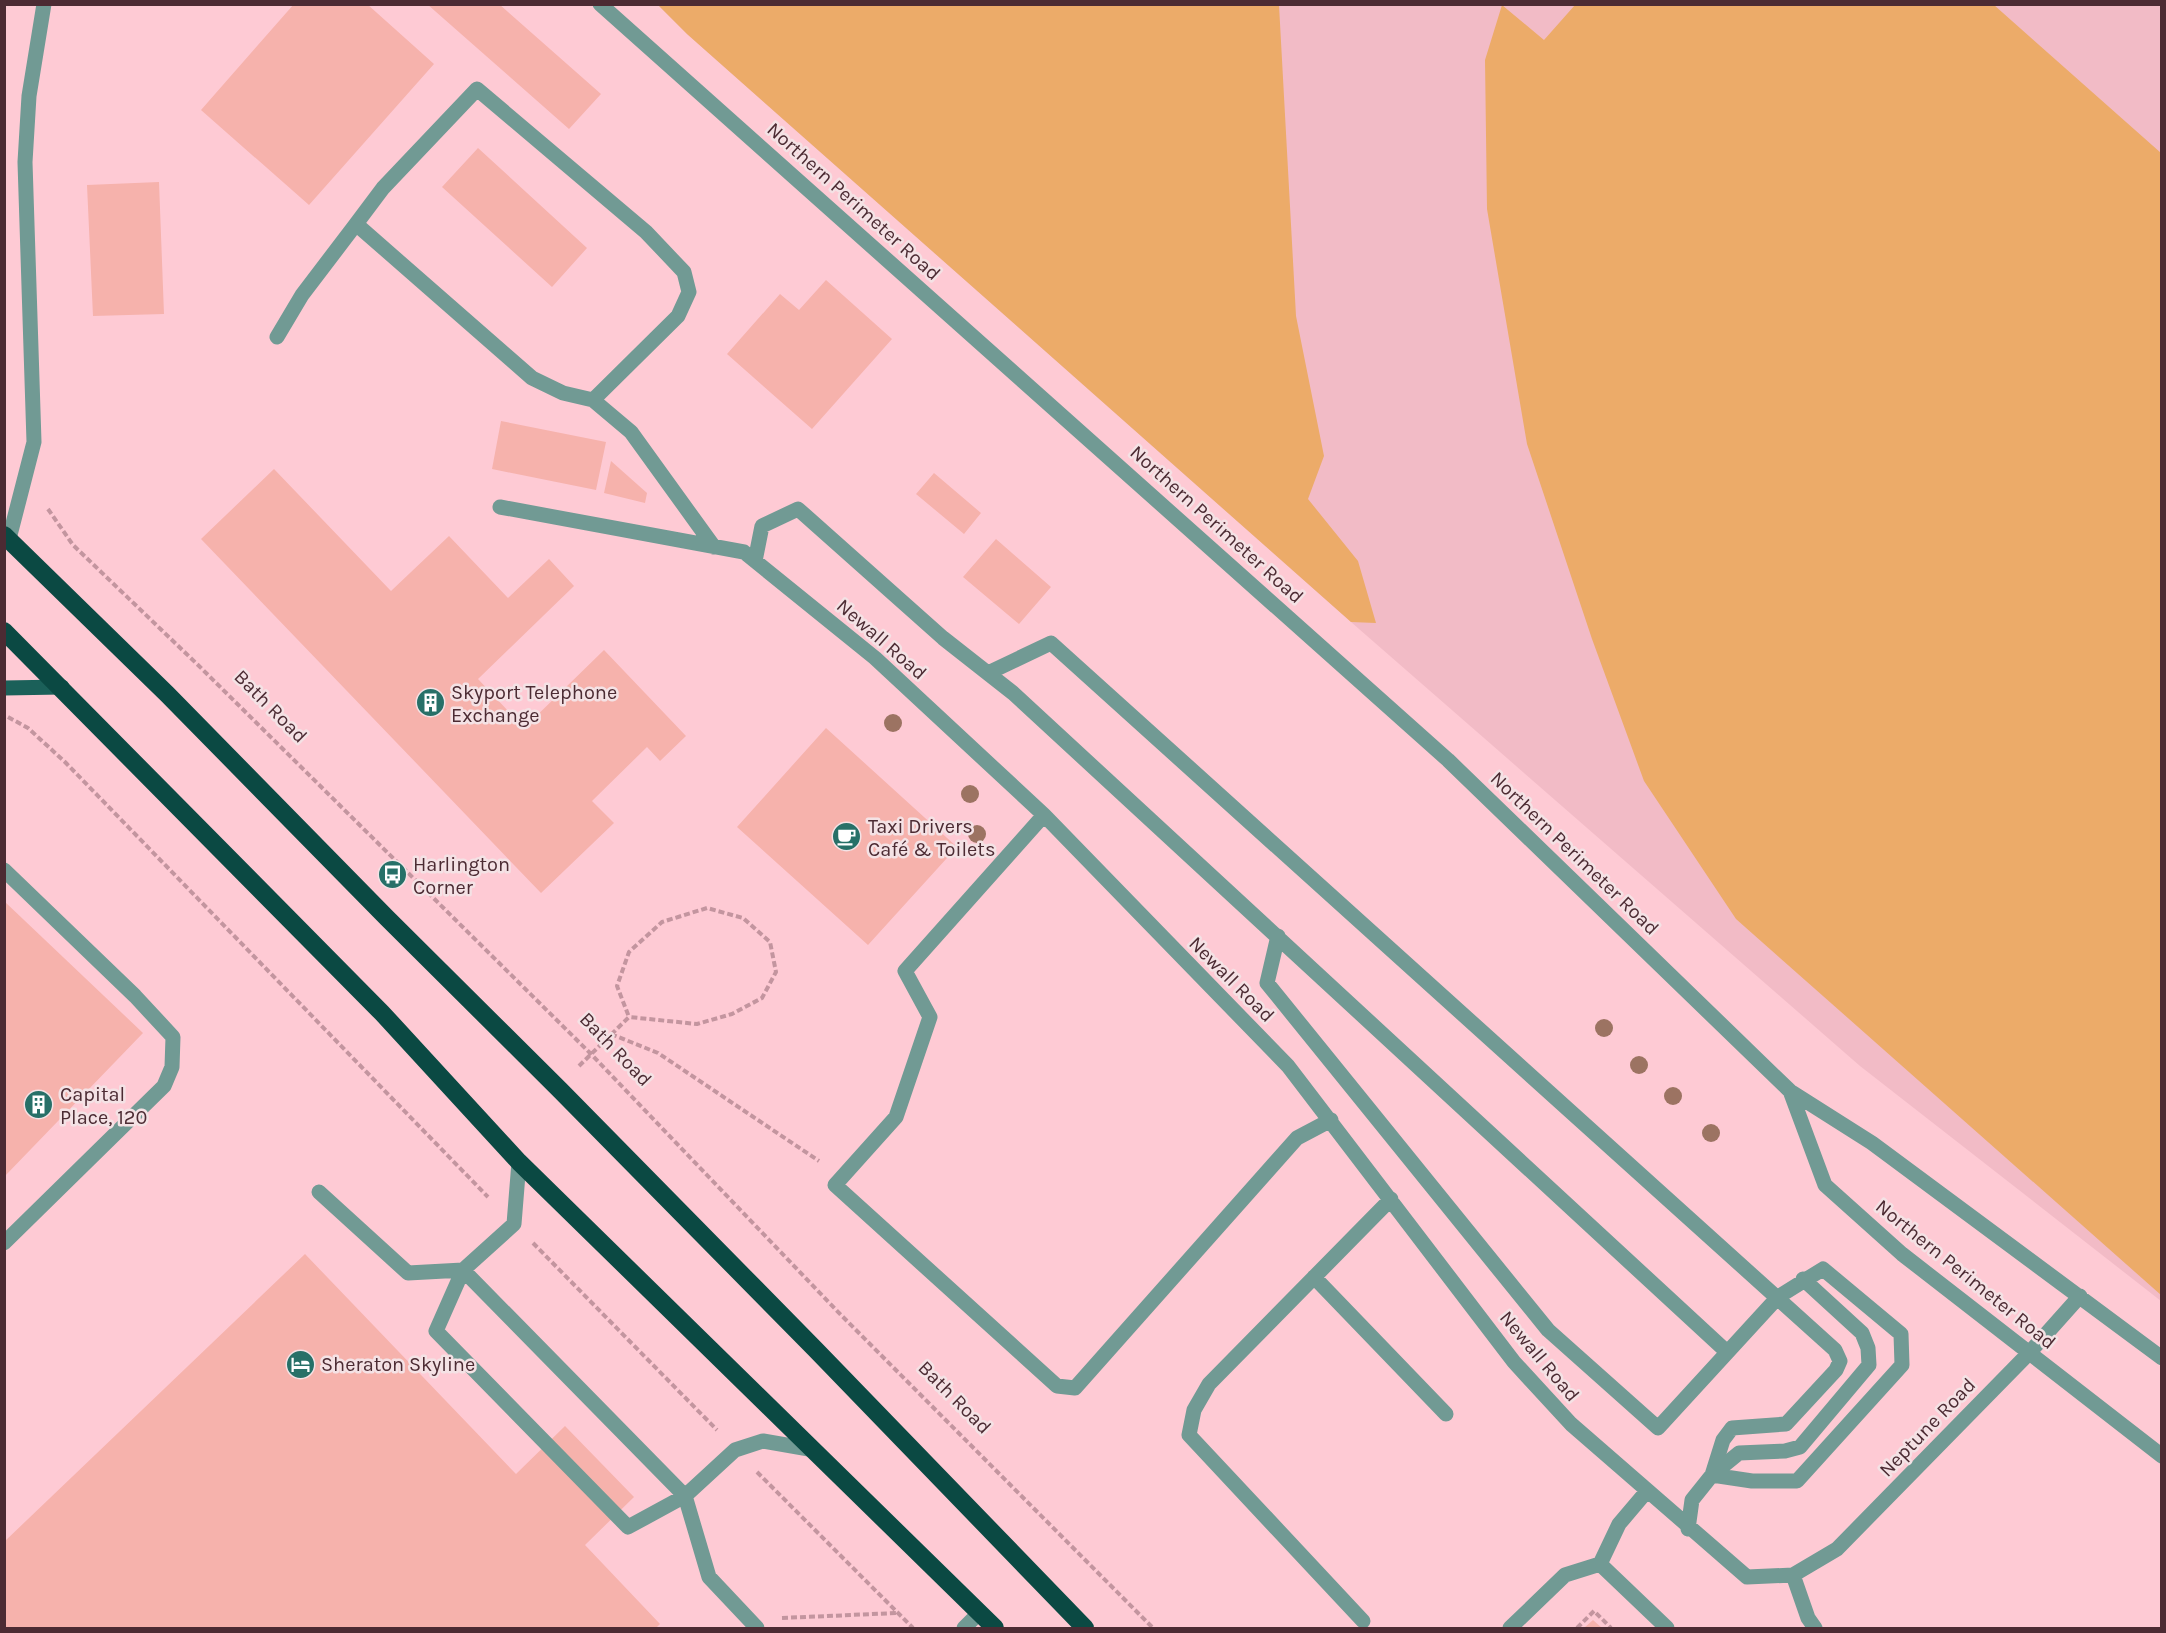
<svg xmlns="http://www.w3.org/2000/svg" width="2166" height="1633" font-family="Karla,sans-serif">
<rect width="100%" height="100%" fill="#fecad4"/>
<path fill="#f2bbc6" d="M658,5H2161V1301L1860,1066L1351,622L687,34Z"/>
<path fill="#ecab69" d="M658,5H1279L1296,316L1324,456L1308,499L1358,561L1376,623L1351,622L687,34Z
M1502,5L1544,40L1575,5H1994L2161,153V1295L1736,919L1644,781L1592,639L1527,444L1487,209L1485,60Z"/>
<path fill="#f6b2ac" d="M294,4H367L434,64L309,205L201,110Z
M427,4H499L601,94L569,129Z
M478,148L587,248L552,287L442,187Z
M159,182L164,314L93,316L87,185Z
M826,280L892,339L812,429L727,354L780,294L799,310Z
M501,421L606,442L596,490L492,469Z
M611,461L647,493L645,503L604,493Z
M274,469L391,591L449,536L508,598L549,559L574,586L478,679L524,728L604,650L686,736L660,761L647,747L592,801L614,823L541,893L201,539Z
M934,473L981,513L964,534L916,494Z
M996,539L1051,587L1019,624L963,577Z
M826,728L957,847L868,945L737,827Z
M4,901L143,1033L4,1177Z
M305,1254L516,1474L565,1426L634,1497L585,1545L660,1624L656,1628H4V1542Z
M1593,1620L1602,1628H1584Z"/>
<g fill="none" stroke-linecap="round" stroke-linejoin="round">
<path stroke="#c3959f" stroke-width="4" stroke-dasharray="6 3" stroke-linecap="butt" d="M48,509L73,545L198,665L590,1053L841,1315L1153,1628
M8,717L28,728L65,762L488,1197
M611,1034L658,1053L819,1161
M579,1066L629,1017L617,986L629,952L662,922L707,908L743,918L770,942L776,972L762,998L732,1014L697,1024L629,1017
M533,1243L717,1430
M757,1472L913,1628
M782,1618L897,1613
M1577,1628L1594,1611L1611,1628"/>
<path stroke="#719a94" stroke-width="15" d="M600,4L1448,760L1790,1091L1872,1143L2162,1358
M356,224L383,188L477,89L646,232L684,272L689,292L678,316L593,400
M277,337L302,295L356,224L532,378L563,393L593,400L631,432L714,547
M500,507L744,552L875,658L1044,815L1288,1066L1514,1362L1571,1424L1747,1577L1793,1575L1808,1618L1815,1628
M9,539L34,442L25,162L29,96L44,4
M755,561L762,526L798,509L943,638L1013,693L1727,1352
M988,673L1051,643L1835,1350L1840,1361L1836,1370L1786,1424L1732,1428L1723,1440L1712,1475
M1044,815L905,971L930,1017L896,1117L835,1185L1057,1386L1075,1388L1297,1138L1331,1120
M4,870L135,996L173,1037L172,1067L164,1086L4,1243
M1278,936L1267,983L1548,1330L1658,1428L1778,1297L1823,1269L1901,1334L1902,1365L1797,1481H1752L1712,1475L1692,1500L1688,1529
M1790,1091L1825,1185L1902,1254L2162,1456
M519,1162L514,1224L463,1270L436,1331L628,1527L685,1496L735,1450L763,1441L809,1449
M319,1192L408,1273L463,1270L685,1496L709,1577L757,1628
M1314,1277L1446,1414
M1712,1475L1739,1453L1785,1451L1800,1447L1869,1365L1868,1348L1862,1333L1803,1279
M1647,1491L1619,1524L1600,1564L1667,1628
M1793,1575L1837,1549L2030,1352L2080,1296
M1363,1621L1189,1435L1194,1410L1209,1384L1391,1199
M964,1628L979,1613
M1510,1628L1565,1575L1600,1564"/>
<path stroke="#1b6059" stroke-width="15" d="M4,688L62,687"/>
<path stroke="#0b4943" stroke-width="18" d="M4,535L167,694L387,918L560,1090L816,1350L1085,1628
M4,631L382,1013L519,1162L995,1628"/>
</g>
<g fill="#9c7362">
<circle cx="893" cy="723" r="9"/>
<circle cx="970" cy="794" r="9"/>
<circle cx="977" cy="834" r="9"/>
<circle cx="1604" cy="1028" r="9"/>
<circle cx="1639" cy="1065" r="9"/>
<circle cx="1673" cy="1096" r="9"/>
<circle cx="1711" cy="1133" r="9"/>
</g>
<defs>
<symbol id="building-disc" viewBox="-11 -11 22 22"><circle r="9.5" fill="#277068" stroke="#f4e2e5"/><path d="M-4-6H4V6H1V3H-1V6H-4ZM-2.5-4.3h1.7v1.8h-1.7ZM.8-4.3h1.7v1.8H.8ZM-2.5-1h1.7V.8h-1.7ZM.8-1h1.7V.8H.8Z" fill="#fff"/></symbol>
<symbol id="cafe-disc" viewBox="-11 -11 22 22"><circle r="9.5" fill="#277068" stroke="#f4e2e5"/><path d="M-5.5-4.5H6V0H3Q3 3.5 0 3.5H-2.5Q-5.5 3.5-5.5 0ZM3-3.2v2h1.7v-2ZM-6 4.5H4V6H-6Z" fill="#fff"/></symbol>
<symbol id="bus-disc" viewBox="-11 -11 22 22"><circle r="9.5" fill="#277068" stroke="#f4e2e5"/><path d="M-5-6H5V4H4V6H2V4H-2V6H-4V4H-5ZM-3.5-4V0h7V-4ZM-3.5 1.2v1.5H-2V1.2ZM2 1.2v1.5H3.5V1.2Z" fill="#fff"/></symbol>
<symbol id="hotel-disc" viewBox="-11 -11 22 22"><circle r="9.5" fill="#277068" stroke="#f4e2e5"/><path d="M-6-4.5h1.5V1H6V5H4.5V3h-9V5H-6ZM-4 0a1.8 1.8 0 1 1 3.6 0ZM.5 0V-2.5h3Q6-2.5 6 0Z" fill="#fff"/></symbol>
</defs>
<g fill-rule="evenodd">
<use href="#building-disc" x="414" y="686" width="33" height="33"/>
<use href="#cafe-disc" x="830" y="820" width="33" height="33"/>
<use href="#bus-disc" x="376" y="858" width="33" height="33"/>
<use href="#building-disc" x="22" y="1088" width="33" height="33"/>
<use href="#hotel-disc" x="284" y="1348" width="33" height="33"/>
</g>
<g text-anchor="middle" stroke-width="5" stroke-linejoin="round" paint-order="stroke">
<g font-size="20" fill="#4c2b33" stroke="#f4e2e5">
<text transform="translate(854 201) rotate(42)" y="7">Northern Perimeter Road</text>
<text transform="translate(1217 524) rotate(42)" y="7">Northern Perimeter Road</text>
<text transform="translate(882 639) rotate(41)" y="7">Newall Road</text>
<text transform="translate(271 706) rotate(45)" y="7">Bath Road</text>
<text transform="translate(1575 853) rotate(44)" y="7">Northern Perimeter Road</text>
<text transform="translate(1232 979) rotate(45)" y="7">Newall Road</text>
<text transform="translate(616 1049) rotate(46)" y="7">Bath Road</text>
<text transform="translate(1966 1274) rotate(39)" y="7">Northern Perimeter Road</text>
<text transform="translate(1540 1356) rotate(50)" y="7">Newall Road</text>
<text transform="translate(955 1397) rotate(45)" y="7">Bath Road</text>
<text transform="translate(1927 1427) rotate(-46)" y="7">Neptune Road</text>
</g>
<g font-size="20" fill="#4c2b33" stroke="#f4e2e5" text-anchor="start">
<text x="451" y="699">Skyport Telephone<tspan x="451" dy="23">Exchange</tspan></text>
<text x="868" y="833">Taxi Drivers<tspan x="868" dy="23">Café &amp; Toilets</tspan></text>
<text x="413" y="871">Harlington<tspan x="413" dy="23">Corner</tspan></text>
<text x="60" y="1101">Capital<tspan x="60" dy="23">Place, 120</tspan></text>
<text x="321" y="1371">Sheraton Skyline</text>
</g>
</g>
<rect width="2166" height="1633" fill="none" stroke="#4c2b33" stroke-width="12"/>
</svg>
